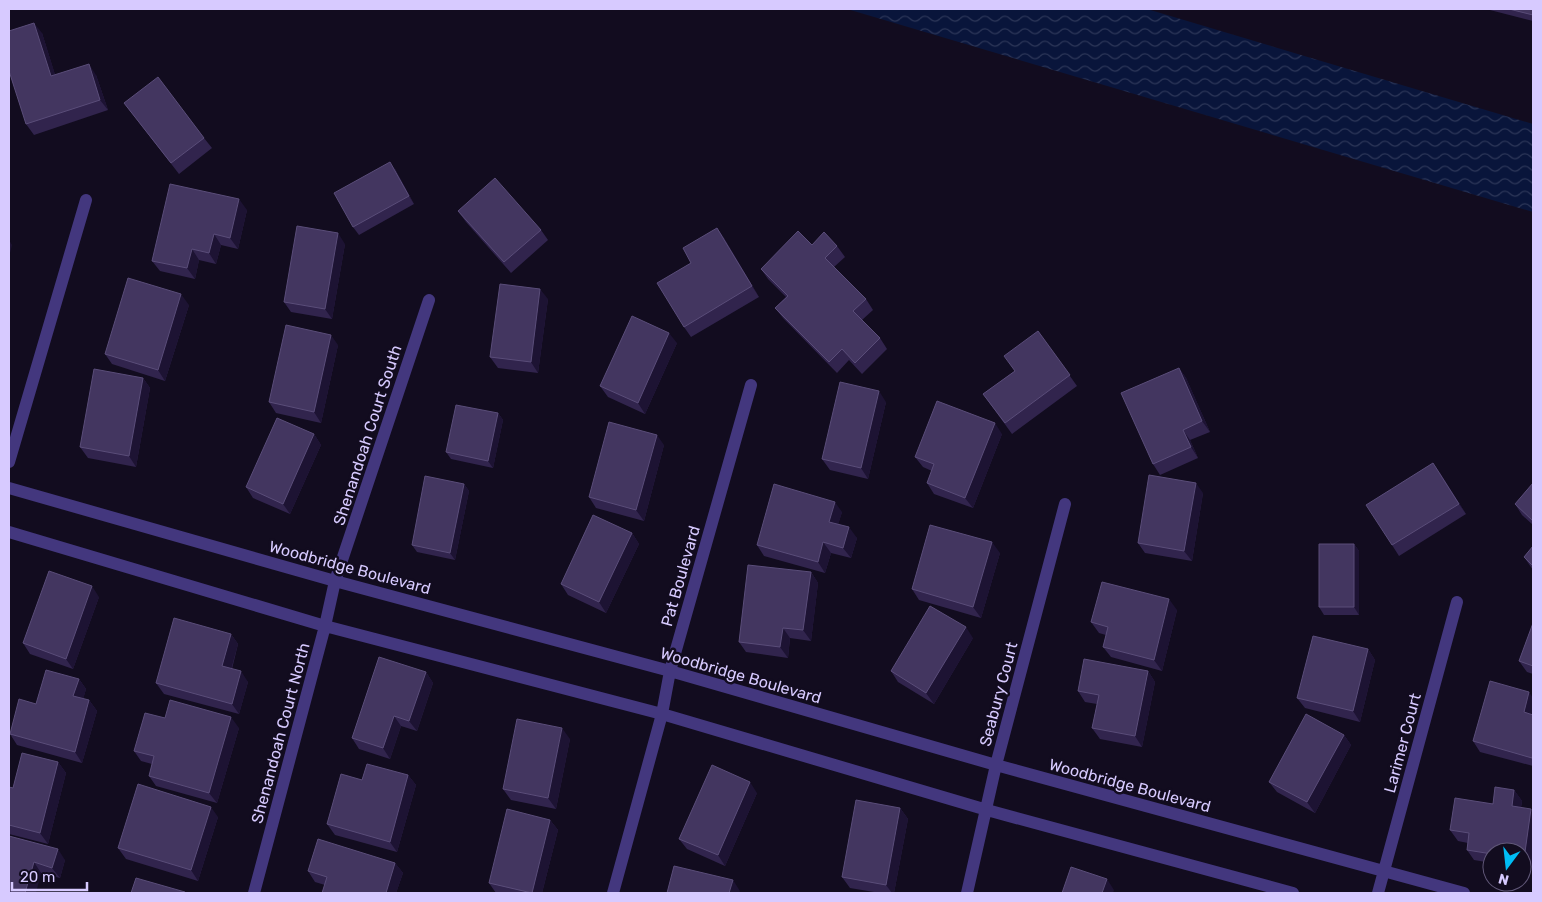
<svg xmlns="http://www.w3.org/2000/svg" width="1542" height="902" font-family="Rubik,sans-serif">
<defs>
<pattern id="water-waves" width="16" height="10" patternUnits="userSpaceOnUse" patternTransform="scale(1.25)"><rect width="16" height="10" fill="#09153b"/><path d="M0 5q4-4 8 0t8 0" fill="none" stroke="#2c3658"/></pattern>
</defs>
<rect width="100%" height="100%" fill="#120c1f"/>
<path fill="url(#water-waves)" d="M847,9H1147L1533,124V212Z"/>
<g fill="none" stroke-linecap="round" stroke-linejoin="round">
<path stroke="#43377e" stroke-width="12" d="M9,462L86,200
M9,488L335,581L670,671L996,765L1464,893
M9,532L325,626L662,714L987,810L1293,893
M254,893L325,626L335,581L429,300
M613,893L662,714L670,671L751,385
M967,893L996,765L1065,504
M1378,893L1457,602"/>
</g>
<path fill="#31244d" d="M1486,9H1533V21Z
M42,33L55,75H96L108,110L34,135L26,124Z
M124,103L204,138L212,148L179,174Z
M395,169L414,204L359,235L353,227Z
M247,210L238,249L221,245L216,264L199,260L195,279L160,271L152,261Z
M458,211L541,230L548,240L511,273L466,222Z
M717,228L724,238L759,297L691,337L684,327L691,263Z
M345,244L332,319L291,312L284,302Z
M812,245L837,246L845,257L834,267L866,299L873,310L862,320L880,338L887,349L862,374L849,360L837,373L783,318L775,308L786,297L768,279L761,269Z
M548,299L538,373L498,368L490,357Z
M189,305L165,381L112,364L105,354Z
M1038,331L1077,386L1012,434L983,394L1015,371Z
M677,343L645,414L608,397L600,386Z
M338,345L321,423L276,413L269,402Z
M1179,368L1186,378L1210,432L1190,440L1198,458L1160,475L1153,464Z
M143,378L150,388L136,467L88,458L80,447Z
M886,402L868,479L830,470L822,459Z
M498,413L503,420L493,468L451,459L446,452Z
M314,434L321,445L290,514L253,498L246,487Z
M1002,434L973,508L934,494L927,483L932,471L923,467L915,457Z
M664,445L644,521L596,508L589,497Z
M1440,473L1466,514L1399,556L1392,545Z
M1533,483V525L1522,515L1515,504Z
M464,484L469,491L455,560L417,552L412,545Z
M1203,493L1192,561L1145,553L1138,543Z
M842,512L838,524L857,538L851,558L831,553L825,573L764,556L757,545Z
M632,533L639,544L606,613L568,595L561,584Z
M1354,544L1359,551V615H1324L1319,607Z
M1533,546V570L1524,557Z
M1000,553L981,618L919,600L912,589Z
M811,572L818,583L811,641L790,638L788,658L746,652L739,642Z
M99,597L73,669L30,654L23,643Z
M1177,610L1162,671L1111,657L1103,647L1106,635L1099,633L1091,622Z
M1533,623V674L1527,672L1519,661Z
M231,634L238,644L232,669L248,682L239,714L164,694L156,683Z
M973,638L934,704L898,682L891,671Z
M1368,649L1375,660L1360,722L1305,708L1297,698Z
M1148,671L1155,682L1142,747L1100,739L1092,728L1097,704L1085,702L1078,691Z
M426,672L433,683L417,731L401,726L390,759L359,749L352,738Z
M79,679L86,689L83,699L89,700L97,711L82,763L17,745L10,734L36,704Z
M1533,698V766L1480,752L1473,741Z
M239,728L217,803L156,786L149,776L152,764L141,761L134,751Z
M1344,735L1351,745L1315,813L1277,792L1269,782Z
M570,739L556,809L511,800L503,789Z
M58,762L66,773L48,844L9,834V787L13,788Z
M408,775L416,785L397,852L335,835L327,824L362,780Z
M1514,790L1522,801L1521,808L1533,813V853L1531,869L1522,868V852H1492V863L1474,860L1467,850L1468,843L1458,841L1450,830Z
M757,793L725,866L687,849L679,839Z
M900,808L908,819L894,893H880L850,888L842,877Z
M218,817L198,881L126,859L118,848Z
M550,820L558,830L542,893H496L489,883Z
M9,836L65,860L60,878L41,873Z
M395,863L403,873L396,893H322L325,885L315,882L308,871Z"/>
<path fill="#1d1333" d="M34,23L42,33L59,87L51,76Z
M89,64L96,75L108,110L100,100Z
M390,162L395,169L414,204L409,196Z
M239,199L247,210L238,249L230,238Z
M717,228L724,238L759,297L752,286Z
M338,233L345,244L332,319L325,309Z
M214,234L221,245L216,264L209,253Z
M9,240L12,245L9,257Z
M192,249L199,260L195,279L187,268Z
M540,289L548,299L538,373L531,362Z
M181,294L189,305L165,381L158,370Z
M669,333L677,343L645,414L638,403Z
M331,335L338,345L321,423L314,412Z
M1179,368L1186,378L1210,432L1202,421Z
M143,378L150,388L136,467L129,456Z
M879,391L886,402L868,479L861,468Z
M498,413L503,420L493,468L488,461Z
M995,423L1002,434L973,508L965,498Z
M1183,430L1190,440L1198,458L1191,447Z
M314,434L321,445L290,514L283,504Z
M657,435L664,445L644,521L636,510Z
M1433,463L1440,473L1466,514L1459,504Z
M1196,483L1203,493L1192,561L1184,551Z
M464,484L469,491L455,560L450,553Z
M835,502L842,512L836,532L829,522Z
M849,527L857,538L851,558L843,548Z
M632,533L639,544L606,613L599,602Z
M823,542L831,553L825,573L818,562Z
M992,542L1000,553L981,618L973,607Z
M1354,544L1359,551V615L1354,607Z
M811,572L818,583L811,641L803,630Z
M92,586L99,597L73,669L66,659Z
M1169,599L1177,610L1162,671L1154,660Z
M966,627L973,638L934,704L926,693Z
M783,628L790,638L788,658L780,647Z
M231,634L238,644L229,677L222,666Z
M1368,649L1375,660L1360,722L1353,711Z
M241,671L248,682L239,714L232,704Z
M1148,671L1155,682L1142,747L1135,736Z
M426,672L433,683L417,731L409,721Z
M79,679L86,689L81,707L73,696Z
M1529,692L1533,698V715L1531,723L1524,712Z
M89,700L97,711L82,763L75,752Z
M394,716L401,726L390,759L383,748Z
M231,717L239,728L217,803L209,793Z
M562,728L570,739L556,809L548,798Z
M1344,735L1351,745L1315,813L1307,802Z
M58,762L66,773L48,844L40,833Z
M408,775L416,785L397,852L390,842Z
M750,782L757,793L725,866L718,855Z
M1514,790L1522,801L1519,817L1512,806Z
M211,807L218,817L198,881L191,870Z
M900,808L908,819L894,893H892L886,885Z
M1531,809L1533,813V853L1531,869L1524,859Z
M550,820L558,830L542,893H532Z
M58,849L65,860L60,878L52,868Z
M34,862L41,873L36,893H25Z
M395,863L403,873L396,893H386Z
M1107,879L1114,890L1113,893H1102Z
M733,880L740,891L739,893H729Z"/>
<path fill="#433660" stroke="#5a4d79" d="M1509,9H1533V15Z
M34,23L51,76L89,64L100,100L26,124L9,71V31Z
M158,77L204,138L171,163L124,103Z
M390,162L409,196L353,227L334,193Z
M495,178L541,230L504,262L458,211Z
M170,184L239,199L230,238L214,234L209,253L192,249L187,268L152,261Z
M297,226L338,233L325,309L284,302Z
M717,228L752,286L684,327L657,283L691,263L683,248Z
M798,231L812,245L824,232L837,246L825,258L866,299L853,311L880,338L855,363L842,349L829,362L775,308L788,296L761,269Z
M128,278L181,294L158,370L105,354Z
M500,284L540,289L531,362L490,357Z
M632,316L669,333L638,403L600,386Z
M286,325L331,335L314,412L269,402Z
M1038,331L1070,375L1005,423L983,394L1015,371L1004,356Z
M1179,368L1202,421L1183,430L1191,447L1153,464L1121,393Z
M94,369L143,378L129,456L80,447Z
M840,382L879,391L861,468L822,459Z
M937,401L995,423L965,498L927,483L934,464L915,457Z
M456,405L498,413L488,461L446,452Z
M277,418L314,434L283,504L246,487Z
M609,422L657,435L636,510L589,497Z
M1433,463L1459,504L1392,545L1366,505Z
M1149,475L1196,483L1184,551L1138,543Z
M425,476L464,484L450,553L412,545Z
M1533,483V521L1515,504Z
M774,484L835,502L829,522L849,527L843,548L823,542L818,562L757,545Z
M593,515L632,533L599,602L561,584Z
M930,525L992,542L973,607L912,589Z
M1319,544H1354V607H1319Z
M1533,546V566L1524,557Z
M748,565L811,572L803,630L783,628L780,647L739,642Z
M49,571L92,586L66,659L23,643Z
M1102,582L1169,599L1154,660L1103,647L1108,627L1091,622Z
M930,606L966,627L926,693L891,671Z
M174,618L231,634L222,666L241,671L232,704L156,683Z
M1533,623V666L1519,661Z
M1313,636L1368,649L1353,711L1297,698Z
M379,657L426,672L409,721L394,716L383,748L352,738Z
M1084,659L1148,671L1135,736L1092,728L1099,695L1078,691Z
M46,670L79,679L73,696L89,700L75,752L10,734L19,699L36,704Z
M1490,681L1529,692L1524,712L1533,715V754L1532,758L1473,741Z
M170,700L231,717L209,793L149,776L154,756L134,751L145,713L165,718Z
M1306,714L1344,735L1307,802L1269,782Z
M517,719L562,728L548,798L503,789Z
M22,753L58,762L40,833L9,825V787L13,788Z
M367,764L408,775L390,842L327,824L341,774L362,780Z
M712,765L750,782L718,855L679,839Z
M138,784L211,807L191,870L118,848Z
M1495,787L1514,790L1512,806L1531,809L1524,859L1522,858V852H1492V854L1467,850L1469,833L1450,830L1455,798L1493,804Z
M856,800L900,808L886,885L842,877Z
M507,809L550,820L532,893L489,883Z
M9,836L58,849L52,868L34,862L25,893H9Z
M318,839L395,863L386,893H322L327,877L308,871Z
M674,866L733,880L729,893H667Z
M1071,867L1107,879L1102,893H1062Z
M136,878L185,892V893H131Z"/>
<g text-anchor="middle" stroke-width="5" stroke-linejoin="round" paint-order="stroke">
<g font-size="16" fill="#d7caff" stroke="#120c1f">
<text transform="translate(367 435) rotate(-72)" y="6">Shenandoah Court South</text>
<text transform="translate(350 567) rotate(15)" y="6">Woodbridge Boulevard</text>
<text transform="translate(680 576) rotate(-74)" y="6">Pat Boulevard</text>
<text transform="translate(741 675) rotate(16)" y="6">Woodbridge Boulevard</text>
<text transform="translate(998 694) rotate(-75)" y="6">Seabury Court</text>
<text transform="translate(280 733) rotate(-75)" y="6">Shenandoah Court North</text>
<text transform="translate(1402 743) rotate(-75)" y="6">Larimer Court</text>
<text transform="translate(1130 785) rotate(15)" y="6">Woodbridge Boulevard</text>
</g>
</g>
<rect width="1542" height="902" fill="none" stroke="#d7caff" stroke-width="20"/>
<g transform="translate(1507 867) rotate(195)"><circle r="24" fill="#120c1f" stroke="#615879"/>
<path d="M0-4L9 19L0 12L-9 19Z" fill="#00bdf5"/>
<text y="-8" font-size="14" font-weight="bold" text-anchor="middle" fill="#d7caff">N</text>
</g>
<path d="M12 882v8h75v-8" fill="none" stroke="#d7caff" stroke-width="2.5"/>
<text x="20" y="882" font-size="15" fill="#d7caff" stroke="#120c1f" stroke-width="4" paint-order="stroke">20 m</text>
</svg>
